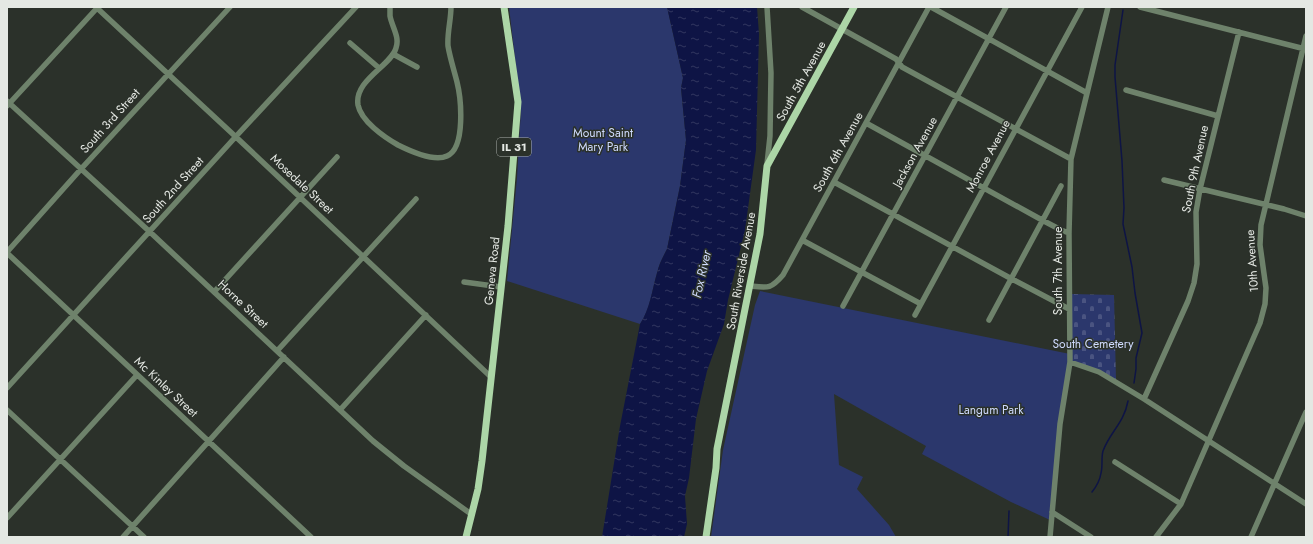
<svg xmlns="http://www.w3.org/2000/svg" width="1313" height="544" font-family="Jost,sans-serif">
<defs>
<pattern id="cemetery-stones" width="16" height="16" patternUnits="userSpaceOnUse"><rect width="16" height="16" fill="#2b376c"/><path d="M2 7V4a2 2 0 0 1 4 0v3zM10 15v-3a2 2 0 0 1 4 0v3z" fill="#4a5481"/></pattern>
<pattern id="water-ripples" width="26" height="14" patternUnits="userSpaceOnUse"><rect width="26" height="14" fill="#0e1445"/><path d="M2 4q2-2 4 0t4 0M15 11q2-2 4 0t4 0" fill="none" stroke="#313660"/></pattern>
</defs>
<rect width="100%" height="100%" fill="#2b312a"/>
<path fill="url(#cemetery-stones)" d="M1071,294L1114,295L1116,381L1071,361Z"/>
<path fill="#2b376c" d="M509,7H667L683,78L681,88L686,140L680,186L667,249C663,257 659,264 657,273C652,290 650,310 640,324L507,281L517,178L521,109Z
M760,291L1070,354L1050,520L1011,502L922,454L926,446L834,394L839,465L863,477L857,489L889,525L896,537H711L723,450L755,305Z"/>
<path fill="url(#water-ripples)" d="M667,7H757L759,34L756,150L745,230L728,300L724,324L707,371L696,419L689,478L685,496L687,524L684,537H602L620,426L640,324C650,309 652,290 657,273C659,264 663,257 667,249L680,186L686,140L681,88L683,78Z"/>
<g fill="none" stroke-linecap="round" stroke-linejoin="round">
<path stroke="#0e1445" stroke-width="1.5" d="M1123,10L1115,65V77L1122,161L1124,208L1123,224L1132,267L1135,293L1142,333L1136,358V369L1134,383
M1092,492C1096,487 1100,480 1101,473C1103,465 1101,458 1103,451C1110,432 1124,423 1128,401
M1008,537L1009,511"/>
<path stroke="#6e826b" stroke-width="5.5" d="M390,7C390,10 390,13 390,16C392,27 400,37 396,48C391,66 354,80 358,105C361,121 384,137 398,145C410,151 434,162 447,156C466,148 461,98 457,82C454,70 450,58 448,46C447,33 451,20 451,7
M767,7L771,73L770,136L767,164
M802,7L896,59L902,67L1071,159
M931,7L1087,93
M1140,7L1305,49
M97,8L236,137L491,377
M350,43L379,68
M393,54L417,67
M1126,90L1218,116
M7,101L150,232L373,441L404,466L471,514
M7,106L98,7
M866,123L1042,220L1061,230L1069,233
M1164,180L1284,209L1306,216
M834,182L1010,278L1069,309
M802,240L921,304
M7,252L81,169L230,7
M7,253L311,537
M464,282L501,287
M751,286C768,288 771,289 783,275L929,7
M214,292L337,157
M843,306L1006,7
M915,315L1082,7
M989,320L1061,186
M277,351L416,199
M1070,362L1099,372L1144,399L1306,504
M7,388L240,132L356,7
M1144,399L1188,301L1194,283L1197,264L1196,212L1200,189L1239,32
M7,410L144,537
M340,410L426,315
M1115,462L1181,504
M1052,512L1091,537
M7,518L137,375
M123,537L284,357
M1050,537L1060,424L1070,362L1069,233L1071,159L1108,7
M1156,537L1181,504L1260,323L1265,304L1266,288L1260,245L1261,225L1306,36
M1251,537L1306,412"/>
<path stroke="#acd6a7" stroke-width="7" d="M466,537L478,489L482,461L508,226L518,102L504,7
M706,537L716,468L717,449L760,234L767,166L854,7"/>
</g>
<g text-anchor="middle" stroke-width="3" stroke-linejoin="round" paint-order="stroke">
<rect fill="#2b312a" stroke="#acb1ac" stroke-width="1" x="497" y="138" width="34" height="18" rx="3"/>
<g font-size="11" font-weight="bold" fill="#e4e8e3">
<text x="514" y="151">IL 31</text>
</g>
<g font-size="12" fill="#e4e8e3" stroke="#2b312a">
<text transform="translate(801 81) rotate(-61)" y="4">South 5th Avenue</text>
<text transform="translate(110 121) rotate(-48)" y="4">South 3rd Street</text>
<text transform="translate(838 152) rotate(-61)" y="4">South 6th Avenue</text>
<text transform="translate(915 152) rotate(-61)" y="4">Jackson Avenue</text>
<text transform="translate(988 156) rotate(-62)" y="4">Monroe Avenue</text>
<text transform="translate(1195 169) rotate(-78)" y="4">South 9th Avenue</text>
<text transform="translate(302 184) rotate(43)" y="4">Mosedale Street</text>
<text transform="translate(173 190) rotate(-48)" y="4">South 2nd Street</text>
<text transform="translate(1252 261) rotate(-94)" y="4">10th Avenue</text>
<text transform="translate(492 271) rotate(-84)" y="4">Geneva Road</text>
<text transform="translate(741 271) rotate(-80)" y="4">South Riverside Avenue</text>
<text transform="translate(1058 271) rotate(-90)" y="4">South 7th Avenue</text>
<text transform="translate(243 304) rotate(43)" y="4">Horne Street</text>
<text transform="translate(166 387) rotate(43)" y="4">Mc Kinley Street</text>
</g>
<g font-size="12" fill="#ced9fc" stroke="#2b312a">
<text x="603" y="137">Mount Saint<tspan x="603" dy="14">Mary Park</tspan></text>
<text x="1093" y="348">South Cemetery</text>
<text x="991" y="414">Langum Park</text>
</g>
<g font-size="13" font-style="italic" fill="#ced9fb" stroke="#2b312a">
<text transform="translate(701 274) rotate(-77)" y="5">Fox River</text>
</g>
</g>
<rect width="1313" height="544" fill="none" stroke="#e4e8e3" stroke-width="16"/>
</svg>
